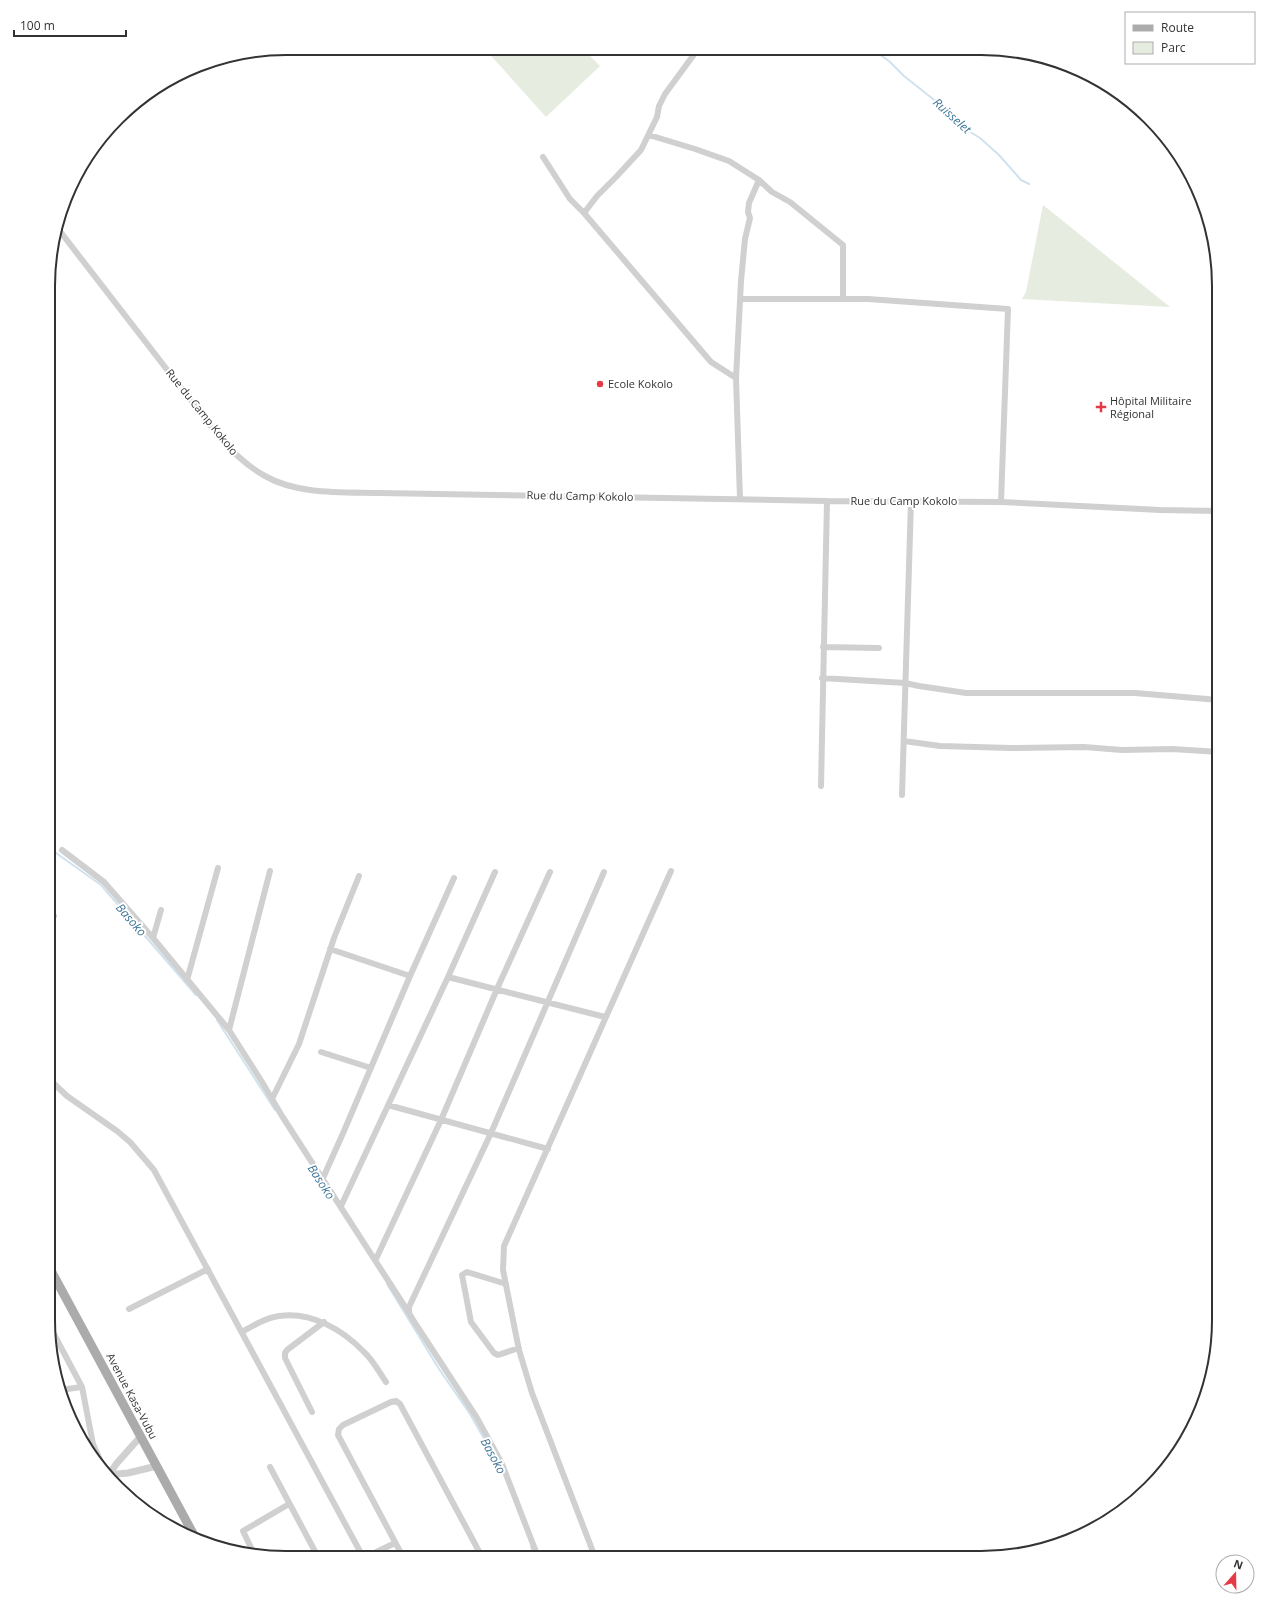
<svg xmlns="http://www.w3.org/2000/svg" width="1267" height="1606" font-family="'Open Sans',sans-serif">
<rect width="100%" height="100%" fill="#fff"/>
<path fill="#e6ecdf" d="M485,49H583L600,66L546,117Z
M1043,205L1170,307L1022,299L1026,292Z"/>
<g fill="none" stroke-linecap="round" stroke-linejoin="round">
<path stroke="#cfe2ee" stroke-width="2" d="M873,50L889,61L904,76L938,103L955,118L961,126L980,138L999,155L1021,180L1029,184
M49,848L101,885L196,995
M217,1020L275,1110
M387,1284L439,1369L470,1414L499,1465
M531,1547L535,1557"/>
<path stroke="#d0d0d0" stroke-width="6" d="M649,135L695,149L729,161L759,180L772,192L790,202L843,245V299
M543,157L570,199L584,213L711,362L736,378
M584,213L597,196L617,176L641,150L657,117L659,106L665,94L698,49
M59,230L216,433C231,450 245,465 265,476C298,495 343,492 380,493L827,501L1001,502L1160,510L1219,511
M740,299H868L1008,309L1001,502
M740,499L736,378L741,281L745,239L750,218L748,212L749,203L759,180
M823,647L879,648
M822,678L905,683L919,686L966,693H1135L1219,700
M904,741L940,746L1011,748L1084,747L1122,750L1172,749L1219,752
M821,786L827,501
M902,795L911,501
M62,850L104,882L153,938L229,1030L262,1082L282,1116L409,1313
M49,922L54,916
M153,938L161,910
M330,949L410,976
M448,977L495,872
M187,980L218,868
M229,1030L270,871
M321,1052L371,1068
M48,1078L67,1096L117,1131L130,1142L154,1170L363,1557
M272,1099L299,1044L334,938L359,876
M388,1105L548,1149
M323,1178L344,1131L410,976L454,878
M341,1206L448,977L605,1017
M376,1259L441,1120L497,989L550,872
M506,1284L467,1272L462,1275L471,1322L494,1353L498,1355L519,1348
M129,1309L208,1269
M48,1323L82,1387L93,1444L105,1471
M242,1332C254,1325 266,1318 279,1316C311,1311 343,1330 364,1352C373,1360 379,1372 386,1382
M60,1390L82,1387
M312,1412L285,1358V1353L287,1350L324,1322
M85,1445L93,1444
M270,1467L318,1557
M254,1554L243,1531L289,1504
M366,1557L395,1543
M403,1557L338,1435L339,1429L343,1425L391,1402L396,1401L400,1404L482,1557
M538,1557L502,1464L477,1418L413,1320L409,1313V1307L491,1133L604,872
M595,1557L532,1393L519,1350L503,1270L504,1246L671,871"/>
<path stroke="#d0d0d0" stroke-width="7" d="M110,1473L117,1463L141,1436
M107,1475L128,1473L157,1466"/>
<path stroke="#ababab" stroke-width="9" d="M48,1265L196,1539"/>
<path stroke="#a2a2a2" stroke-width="10" d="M1145,1492L1154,1481"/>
</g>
<g fill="#e63946" stroke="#fff" stroke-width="1.5">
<circle cx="600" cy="384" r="4"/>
<path d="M1099 401h4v4h4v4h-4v4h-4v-4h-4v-4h4z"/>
</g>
<g text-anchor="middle" stroke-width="4" stroke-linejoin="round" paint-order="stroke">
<g font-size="11" fill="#333" stroke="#fff" text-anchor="start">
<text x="608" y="388">Ecole Kokolo</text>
<text x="1110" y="405">Hôpital Militaire<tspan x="1110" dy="13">Régional</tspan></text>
</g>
<g font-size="11" fill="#333" stroke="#fff">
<text transform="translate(202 412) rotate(51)" y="4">Rue du Camp Kokolo</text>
<text transform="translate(580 496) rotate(1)" y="4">Rue du Camp Kokolo</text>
<text x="904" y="505">Rue du Camp Kokolo</text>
<text transform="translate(132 1396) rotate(62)" y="4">Avenue Kasa-Vubu</text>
</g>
<g font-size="12" font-style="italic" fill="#3f7597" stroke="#fff">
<text transform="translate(952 116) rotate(42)" y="4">Ruisselet</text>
<text transform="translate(131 920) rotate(49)" y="4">Basoko</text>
<text transform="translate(321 1182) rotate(57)" y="4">Basoko</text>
<text transform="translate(493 1456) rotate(61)" y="4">Basoko</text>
</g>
</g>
<path d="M0 0H1267V1606H0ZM286 55H981A231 231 0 0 1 1212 286V1320A231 231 0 0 1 981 1551H286A231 231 0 0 1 55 1320V286A231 231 0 0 1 286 55Z" fill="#fff" fill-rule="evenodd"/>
<path fill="none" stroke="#333" stroke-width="2" d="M286 55H981A231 231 0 0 1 1212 286V1320A231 231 0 0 1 981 1551H286A231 231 0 0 1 55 1320V286A231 231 0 0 1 286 55Z"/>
<rect x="1125" y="12" width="130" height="52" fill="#ffffff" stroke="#adadad"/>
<rect x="1133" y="25" width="20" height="6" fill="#ababab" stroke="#adadad"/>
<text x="1161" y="32" font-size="12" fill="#333333">Route</text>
<rect x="1133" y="42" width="20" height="12" fill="#e6ecdf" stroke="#adadad"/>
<text x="1161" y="52" font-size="12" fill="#333333">Parc</text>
<g transform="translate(1235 1574) rotate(20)"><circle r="19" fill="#ffffff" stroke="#adadad"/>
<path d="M0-3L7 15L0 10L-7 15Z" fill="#e63946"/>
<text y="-6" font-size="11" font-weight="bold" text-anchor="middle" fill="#333333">N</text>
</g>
<path d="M14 30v6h112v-6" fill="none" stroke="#333333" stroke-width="2"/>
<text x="20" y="30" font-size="12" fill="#333333" stroke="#ffffff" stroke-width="3" paint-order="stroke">100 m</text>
</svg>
